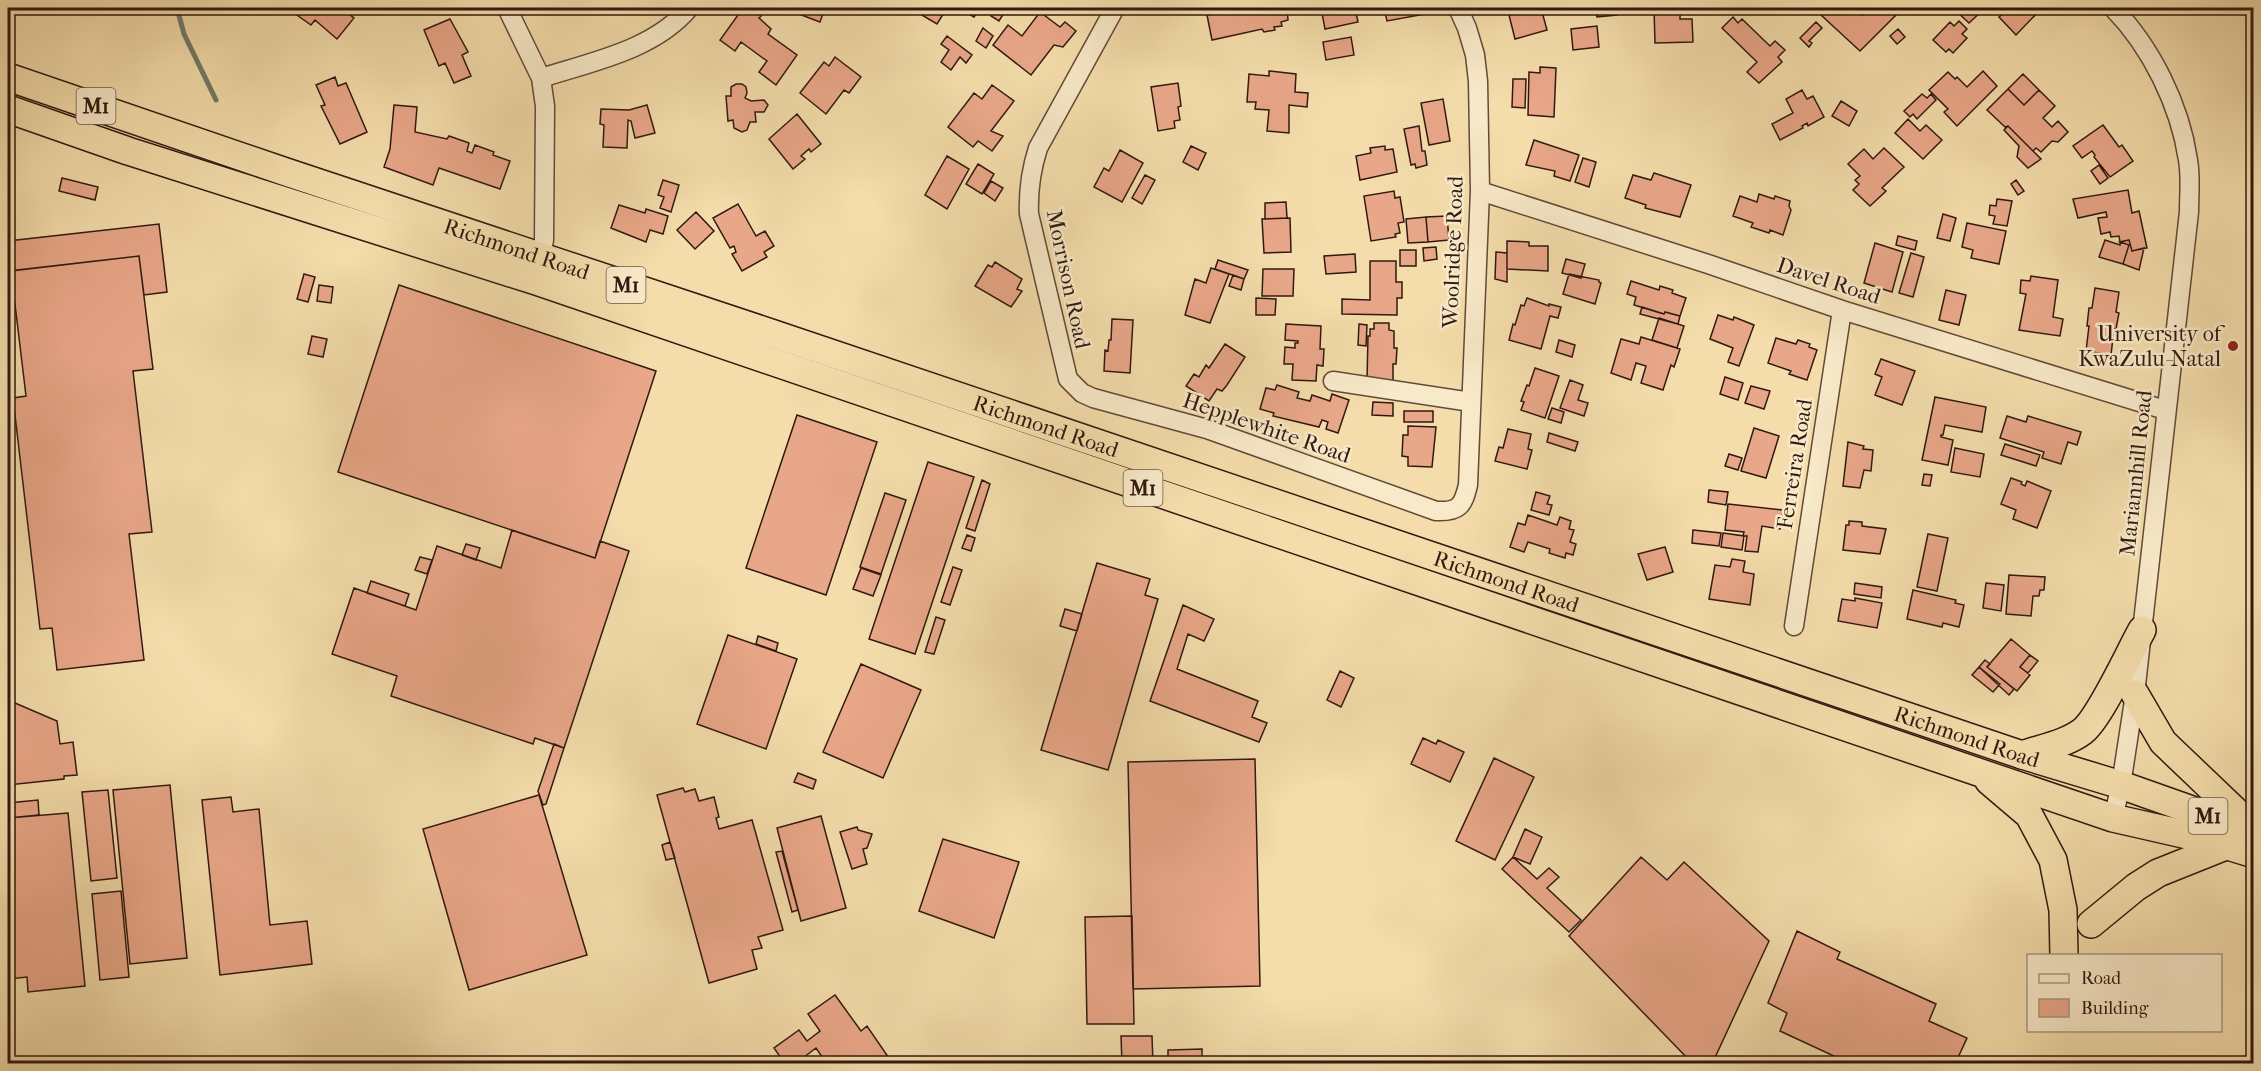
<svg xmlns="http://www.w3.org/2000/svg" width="2261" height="1071" font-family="'IM FELL French Canon',serif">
<rect width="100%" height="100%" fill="#f4ddab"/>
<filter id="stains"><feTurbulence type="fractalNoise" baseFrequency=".00333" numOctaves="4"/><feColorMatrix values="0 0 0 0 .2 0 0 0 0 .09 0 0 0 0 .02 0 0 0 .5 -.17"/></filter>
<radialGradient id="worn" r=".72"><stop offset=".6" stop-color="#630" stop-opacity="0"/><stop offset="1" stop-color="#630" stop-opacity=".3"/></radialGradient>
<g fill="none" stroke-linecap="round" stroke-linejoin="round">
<path stroke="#727b69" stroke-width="5" d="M177,8L184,34L216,100"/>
</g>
<path fill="#e9a789" stroke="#311911" stroke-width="1.5" d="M44,8H73L72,14Z
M287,8H341L354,18L337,39L315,20L311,25Z
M743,8H750L761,16L759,18L771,29L768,34L797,55L776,85L759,72L767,61L741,42L735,51L720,40Z
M802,8H825L820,22L799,14Z
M910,8H947L937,24Z
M958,8H980L974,17Z
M996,8H1007L999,21L991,16Z
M1243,8H1287L1288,20L1281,22L1282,26L1274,27L1275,30L1264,32L1262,29L1212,40L1207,15Z
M1321,8H1355L1358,22L1325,29Z
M1384,8H1418L1420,15L1387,21Z
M1536,8H1541L1547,30L1515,39L1509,15Z
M1596,8H1616L1617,15L1597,17Z
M1654,8H1680V19H1692L1693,42L1655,43Z
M1829,8H1867L1861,13L1863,15L1871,8H1894L1899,12L1860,51L1821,15Z
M1953,8H1985L1969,23Z
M2008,8H2035L2039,11L2016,35L1999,17Z
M1040,12L1060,27L1065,22L1076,31L1063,47L1054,45L1031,75L993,45L1008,25L1022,36Z
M1733,17L1738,23L1742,19L1770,46L1775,41L1785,50L1778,57L1782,62L1759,83L1747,72L1757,62L1722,28Z
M450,19L468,52L462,55L471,76L454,83L445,63L439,66L424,30Z
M1959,21L1967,29L1962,34L1967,38L1953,53L1949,49L1946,52L1933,40L1950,22L1954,26Z
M1816,22L1822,28L1809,41L1812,43L1809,47L1800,38Z
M1597,26L1599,47L1573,50L1571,29Z
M983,28L993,36L986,48L976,41Z
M1898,29L1905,37L1897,44L1890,36Z
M947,36L972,55L966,63L960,57L951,70L941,62L949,50L941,44Z
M1351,37L1354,55L1326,60L1323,42Z
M835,57L861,77L849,93L844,90L826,114L800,93L824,62L829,66Z
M1540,67L1556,68L1554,117L1528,115L1529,72L1540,73Z
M1269,71L1296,74L1295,92L1308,93L1307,107L1289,105V133L1267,131L1269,110L1255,109L1256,102H1247L1249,74L1269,76Z
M1983,71L1997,86L1957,126L1944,112L1948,109L1929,90L1948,72L1955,79L1957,77L1967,87Z
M2023,74L2039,90L2024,105L2008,89Z
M335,77L338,86L346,83L367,132L340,144L321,106L325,105L316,85Z
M1513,79H1526L1525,108L1512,107Z
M1178,83L1181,106L1178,107L1180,120L1174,121L1175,128L1158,131L1151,87Z
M736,84H742L746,87L747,93L745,98L751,101L764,100L768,105L764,112H755L756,122H750L747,130L742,132L734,128L733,120L728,121L726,96H731V87Z
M992,85L1014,101L991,131L1003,136L992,151L978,141L973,147L948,127L974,93L982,99Z
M2008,89L2024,105L2039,90L2055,106L2043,118L2052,127L2058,121L2068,132L2058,142L2052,141L2041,152L2036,148L2033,151L2008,126L2005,127L1987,110Z
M1802,90L1807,99L1813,96L1824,117L1808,126L1807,123L1802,126L1803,128L1780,140L1772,124L1793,113L1786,99Z
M1922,94L1927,98L1931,94L1936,100L1917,119L1913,114L1910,117L1904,111Z
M1443,99L1450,141L1429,145L1421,103Z
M1841,101L1857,111L1849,126L1832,116Z
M394,105L417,107L415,132L447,139L449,136L469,143L467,151L472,153L475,145L494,152L493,155L510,161L500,189L439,168L433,185L384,167L390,149Z
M647,105L655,133L635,138L631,121L628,120L627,148L603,147L604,125L600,124L601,109L629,110Z
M797,114L821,144L811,152L809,149L801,156L805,159L793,169L769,139Z
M1908,119L1920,131L1926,125L1942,140L1923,159L1895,133Z
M2103,125L2119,147L2122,145L2133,161L2110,177L2094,157L2095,155L2092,151L2082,158L2073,146Z
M1419,126L1422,151H1425L1427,165L1416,168L1415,164L1411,165L1404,129Z
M2008,126L2041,159L2028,168L2017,157L2019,146L2004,130Z
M1534,140L1579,155L1570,181L1554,176L1555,171L1526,165Z
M1191,146L1206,153L1198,170L1183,162Z
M1385,146V150L1393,149L1397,172L1360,180L1356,156L1371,153L1370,148Z
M1884,148L1904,167L1882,188L1886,191L1870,206L1853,190L1859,184L1855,180L1860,176L1848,164L1864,149L1873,159Z
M1120,150L1143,163L1122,202L1094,187L1104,168L1109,171Z
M947,156L969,169L947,209L925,195Z
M1583,158L1596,162L1589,187L1575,182Z
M978,164L994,174L982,194L966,184Z
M2099,165L2108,178L2100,184L2091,171Z
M1654,173L1691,185L1680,217L1645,208L1646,205L1625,198L1633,175L1651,180Z
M1145,175L1155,180L1142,204L1132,198Z
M62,178L98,187L95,200L59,191Z
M663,180L679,185L671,212L660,208L664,197L658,195Z
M2016,180L2024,191L2018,195L2011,184Z
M991,181L1003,188L995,201L984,193Z
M2128,190L2132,213L2139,211L2147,248L2132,251L2129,240L2120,242L2119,236L2111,237L2110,232L2101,234L2098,218L2107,217L2106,212L2078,218L2073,199Z
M1394,191L1395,198L1400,197L1404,222L1398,223L1400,233L1395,234L1396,237L1371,241L1364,196Z
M1759,194L1774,199L1775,196L1790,201L1789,206L1791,210L1783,235L1770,230L1769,233L1751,227L1753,223L1733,216L1740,196L1757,202Z
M1997,199L2012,201L2007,226L1993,224L1995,216L1989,215L1990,205L1996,206Z
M1286,202L1287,218L1265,219V203Z
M738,204L756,236L765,231L774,246L764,252L767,257L742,271L732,254L736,252L734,246L730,248L713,218Z
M619,205L645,213L646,209L668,216L663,234L650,230L646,242L611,228Z
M696,212L714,231L695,249L677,230Z
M1943,214L1956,218L1950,241L1937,238Z
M1447,216L1449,240L1428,242L1426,217Z
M1426,217L1428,242L1408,243L1406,219Z
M1290,218L1291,252L1264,253L1262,219Z
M1967,223L2006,231L1999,264L1971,258L1973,250L1962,247Z
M159,224L167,292L144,295L139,256L8,271V241Z
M1898,236L1917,241L1915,250L1896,245Z
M2105,240L2120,245V242L2129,245L2123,264L2099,257Z
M2129,240L2132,251L2144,248L2139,270L2123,264L2129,245L2120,242Z
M1507,241L1529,242V246H1548V271L1507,269Z
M1875,243L1903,252L1892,292L1864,283Z
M1436,247L1437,259L1424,261L1423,248Z
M1400,250H1416V266H1400Z
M1496,252L1507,253V282L1495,279Z
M1911,253L1924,257L1913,297L1899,293Z
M1355,254L1356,272L1326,274L1324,256Z
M139,256L153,369L133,371L152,532L129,534L144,660L57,670L52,628L40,629L13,398L26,396L11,271Z
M1566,259L1585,264L1581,278L1562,273Z
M1218,260L1248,270L1244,279L1215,269Z
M1370,261H1396V282H1402V298H1397V315L1342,314V299L1370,300Z
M995,262L1022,279L1017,289L1022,291L1011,307L975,286L988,265L992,267Z
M1211,268L1229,274L1210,323L1185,315L1195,279L1206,283Z
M1263,269H1294L1293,296H1262Z
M304,274L315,277L308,302L297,299Z
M1569,274L1599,280V282L1601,283L1595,304L1563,294Z
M1233,275L1244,279L1241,290L1229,286Z
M2031,276L2058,280L2053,317L2063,319L2060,336L2019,330L2026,294L2020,293L2021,280L2030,281Z
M1631,281L1659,290L1660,286L1673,290L1672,293L1686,298L1680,316L1665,312L1664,314L1634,305L1636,297L1627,294Z
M319,285L333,287L331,303L317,301Z
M399,285L656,371L595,558L338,472Z
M2095,288L2119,292L2116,312L2119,313L2116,329H2114L2111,355L2086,351L2089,326H2087L2089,308H2092Z
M1946,290L1966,295L1959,325L1939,320Z
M1256,298L1276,299L1275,315H1256Z
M1527,298L1549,306V304L1561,307L1558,318L1550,316L1541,349L1509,340L1513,324L1515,325L1521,305L1524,306Z
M1642,307L1664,314L1665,312L1680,316L1678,324L1640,314Z
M1718,315L1733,320L1734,317L1754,325L1739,366L1728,362L1733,348L1710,339Z
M1659,318L1684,326L1677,348L1652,340Z
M1112,319L1133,320L1130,373L1104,371L1105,350L1108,351L1109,340H1111Z
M1374,323H1389V330L1394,331V348H1397L1396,364H1393V382L1367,381L1368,336H1370V329H1374Z
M1286,324L1321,326L1320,349H1324L1323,366L1317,365L1316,381L1292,380L1293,364H1284L1285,347L1295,348V343H1298V341L1285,340Z
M1359,324L1367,325L1366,346L1358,345Z
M312,336L327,339L323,357L308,354Z
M1641,337L1680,349L1674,367L1671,365L1663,390L1641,383L1646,366L1636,363L1631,380L1611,373L1621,339L1639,344Z
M1776,338L1796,344L1798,340L1810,344L1809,347L1817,350L1807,380L1789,374L1791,371L1768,363Z
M1559,340L1575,345L1572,357L1556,352Z
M1225,344L1245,357L1227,385L1222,391L1217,389L1209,401L1186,386L1194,374L1199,377L1206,365L1209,368Z
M1881,359L1915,371L1902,405L1875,395L1882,377L1875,374Z
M1535,368L1559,376L1545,418L1521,410L1524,402L1521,401L1527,385L1529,386Z
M1725,377L1743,383L1738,400L1720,394Z
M1570,380L1583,385L1578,400L1588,403L1584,416L1560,408Z
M1277,385L1299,392L1297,398L1310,401L1312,395L1330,401L1332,394L1349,400L1338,433L1326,429L1328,422L1322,420L1319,427L1273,416L1274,413L1260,409L1266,388L1275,390Z
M1751,386L1770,391L1764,409L1745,403Z
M1935,397L1986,407L1982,432L1945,425L1943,435H1941V437L1953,440L1948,465L1922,460Z
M1373,402L1393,403V416L1372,415Z
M1552,408L1564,412L1561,423L1548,419Z
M1404,411H1433V422H1404Z
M797,415L877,442L826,595L746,568Z
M2007,416L2026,422L2028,416L2081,432L2077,445L2068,442L2061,464L2042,458L2044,452L2000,438Z
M1408,426L1436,427L1432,467L1408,466V457L1402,456L1403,435H1408Z
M1754,428L1779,436L1766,478L1741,471Z
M1508,429L1531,434L1528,449L1532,450L1527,469L1495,461L1499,447L1503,448Z
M1549,433L1578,442L1575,451L1547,442Z
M1848,442L1864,446L1863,449L1873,450L1871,471L1864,470L1860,488L1843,486Z
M2005,444L2040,455L2036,466L2001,455Z
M1955,448L1984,454L1980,477L1951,472Z
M1729,454L1742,458L1738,470L1725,466Z
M928,462L974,477L915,654L869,639Z
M1924,474L1932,475L1930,486L1922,485Z
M2011,478L2022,482L2021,484L2025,486L2027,481L2051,491L2037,528L2013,519L2016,510L2001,504Z
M982,480L990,484L975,531L966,528Z
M1709,490L1728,492L1726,505L1708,502Z
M1536,492L1550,496L1547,504L1552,505L1549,515L1531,510Z
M885,493L906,500L881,574L860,567Z
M1728,504L1783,510L1780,529L1762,526L1758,552L1745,551L1747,536H1743L1744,532L1725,530Z
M1528,515L1557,525L1560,517L1571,521L1569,529L1574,530L1570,542L1576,544L1573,555L1566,553L1565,558L1549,553L1550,549L1528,542L1524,552L1510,547L1518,523L1525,525Z
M1849,521L1862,522V526L1886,529L1880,554L1843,550L1846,525H1849Z
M512,530L595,558L600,541L629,551L564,748L535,738L533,744L391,696L397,676L332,654L354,588L416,610L437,546L501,568Z
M1693,530L1721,533L1719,546L1692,543Z
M1723,533L1744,536L1742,550L1721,547Z
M1928,534L1948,538L1937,591L1917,587Z
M967,535L975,538L971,551L962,548Z
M466,544L480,548L476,560L462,555Z
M1665,547L1673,572L1647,580L1638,554Z
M420,557L432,560L427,574L415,570Z
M1732,559L1745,561L1743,572L1754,574L1750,605L1709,599L1715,565L1730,567Z
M1097,563L1150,579L1145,595L1158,599L1108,770L1041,750Z
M953,567L962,570L950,605L941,602Z
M861,568L881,575L873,596L853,589Z
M2009,575L2045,577L2044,590H2040L2039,596H2033L2031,616L2006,614Z
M371,581L409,594L405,606L367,593Z
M1855,583L1882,587L1881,598L1854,594Z
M1986,583L2004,585L2001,611L1983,608Z
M1913,590L1956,600L1955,603L1964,605L1959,627L1943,623L1942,627L1907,619Z
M1855,598L1882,603L1877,628L1838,621L1842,599L1855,601Z
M1183,605L1214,619L1204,641L1188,634L1177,669L1258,701L1252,717L1267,723L1259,742L1150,701Z
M1065,609L1082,614L1077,631L1060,626Z
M936,617L945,620L934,654L925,652Z
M728,635L797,659L766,749L697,724Z
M758,636L778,643L776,651L756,644Z
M2011,639L2030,655L2020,667L2030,675L2017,691L1987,667Z
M2030,655L2038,661L2028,673L2020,667Z
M1985,660L1990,664L1987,667L2014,689L2009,695L1979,667Z
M861,664L921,690L883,778L823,752Z
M1979,667L2000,684L1993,692L1972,675Z
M1340,671L1354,678L1341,707L1327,700Z
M8,700L57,721L60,744L73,742L77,775L64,776V779L8,785Z
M1423,738L1436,744L1438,740L1464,752L1450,782L1411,764Z
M554,744L564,748L546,804L543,805L538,791Z
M1494,758L1534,777L1495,860L1456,841Z
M1255,759L1260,986L1133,989L1128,762Z
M798,773L816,780L813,789L794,782Z
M170,785L187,958L130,964L113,790Z
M683,788L685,792L695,789L699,801L714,797L719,817L716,818L719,829L752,820L783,930L758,937L762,948L752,950L757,969L709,983L657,795Z
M108,790L117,878L91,881L82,792Z
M539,795L587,955L469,990L423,829Z
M231,797L233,812L259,809L270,925L307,921L312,964L220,975L202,800Z
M38,800L39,815L8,818V803Z
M68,813L85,986L28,992L27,977L8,979V818Z
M821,816L846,908L801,921L777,828Z
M857,827L858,830L872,834L867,848L863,849L867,864L852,869L840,832Z
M1525,829L1542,837L1530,864L1513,857Z
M943,839L1019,862L994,938L919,911Z
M670,842L675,858L666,860L662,845Z
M782,851L798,910L792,912L776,852Z
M1513,857L1537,879L1549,868L1559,877L1547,888L1581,920L1569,932L1502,869Z
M1641,857L1667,880L1684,862L1769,941L1712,1064H1693L1569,936Z
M121,891L129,977L100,980L92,894Z
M1132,916L1134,1024H1087L1085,917Z
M1797,931L1840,952L1837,959L1936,1004L1929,1021L1967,1038L1955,1064H1851L1780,1031L1787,1013L1768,1003Z
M835,995L861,1031L867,1026L893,1064H827L816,1048L795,1064H785L774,1048L799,1030L807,1041L820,1031L808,1014Z
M1121,1036H1152L1153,1064H1122Z
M1202,1049V1064H1168V1050Z"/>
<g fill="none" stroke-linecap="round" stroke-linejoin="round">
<defs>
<path id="minor" d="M507,8L541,78L545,106L544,240L539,268
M1115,8L1038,148C1031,170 1028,190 1029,214L1068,379L1082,393L1093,398L1207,429L1436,511C1459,512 1463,506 1468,485L1480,191L1478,81L1475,55L1467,28L1458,8
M2113,8C2151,47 2180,105 2188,160C2191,177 2189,195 2189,212L2135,694L2121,785L2113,818
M541,78C591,62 654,50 689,8
M1480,191L1708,264L1842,310L2165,410
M1333,381L1471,402
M1794,626L1842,310"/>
<g id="highway">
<path id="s1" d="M8,77L286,172L771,333L2022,755L2121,785L2254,832"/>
<path d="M8,109L128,151L536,281L2113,818L2205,839L2254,854"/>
<path d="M2135,694L2163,742L2252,827"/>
<path d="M2022,755C2042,748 2066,744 2083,731C2101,716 2129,653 2142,630"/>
<path d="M1989,781L2029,815L2053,860L2063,910L2064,956"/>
<path d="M2091,924L2136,887L2158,873L2228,845"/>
</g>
</defs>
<use href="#minor" stroke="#624a38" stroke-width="21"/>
<use href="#highway" stroke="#311911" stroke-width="30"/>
<use href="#minor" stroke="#f8e9c8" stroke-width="18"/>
<use href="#highway" stroke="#f4ddab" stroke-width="27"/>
</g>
<circle fill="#8f2418" stroke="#f8e9c8" stroke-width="2" cx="2233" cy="346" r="6"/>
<g text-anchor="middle" stroke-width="5" stroke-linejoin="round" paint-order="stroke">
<g fill="#f8e9c8" stroke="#6d5748" stroke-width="1.5">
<rect x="76.5" y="88" width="39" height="36" rx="4.5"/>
<rect x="606.5" y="267" width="39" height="36" rx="4.5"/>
<rect x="1123.5" y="470" width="39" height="36" rx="4.5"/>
<rect x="2188.5" y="798" width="39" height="36" rx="4.5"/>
</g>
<g font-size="21" font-weight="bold" fill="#311911">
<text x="96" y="113">M1</text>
<text x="626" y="292">M1</text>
<text x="1143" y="495">M1</text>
<text x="2208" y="823">M1</text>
</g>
<g font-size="22" fill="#311911" stroke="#f8e9c8">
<text dy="8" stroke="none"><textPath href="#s1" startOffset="537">Richmond Road</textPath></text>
<text transform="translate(1452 252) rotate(-88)" y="8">Woolridge Road</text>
<text transform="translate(1069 279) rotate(78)" y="8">Morrison Road</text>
<text transform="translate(1829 280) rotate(18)" y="8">Davel Road</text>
<text dy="8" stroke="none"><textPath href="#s1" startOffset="1095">Richmond Road</textPath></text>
<text transform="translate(1267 427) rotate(19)" y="8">Hepplewhite Road</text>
<text transform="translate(1794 464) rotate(-81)" y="8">Ferreira Road</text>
<text transform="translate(2135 473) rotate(-84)" y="8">Mariannhill Road</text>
<text dy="8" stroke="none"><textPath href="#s1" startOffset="1581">Richmond Road</textPath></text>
<text dy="8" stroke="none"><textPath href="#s1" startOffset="2067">Richmond Road</textPath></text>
</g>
<g font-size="22" fill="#311911" stroke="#f8e9c8" text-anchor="end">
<text x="2221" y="341">University of<tspan x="2221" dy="25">KwaZulu-Natal</tspan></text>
</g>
</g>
<rect width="2261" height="1071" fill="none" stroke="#f4ddab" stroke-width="30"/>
<rect x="9" y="9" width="2243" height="1053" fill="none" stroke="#311911" stroke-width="3"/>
<rect x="15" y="15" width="2231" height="1041" fill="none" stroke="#311911" stroke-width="1.5"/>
<rect x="2027" y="954" width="195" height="78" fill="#f8e9c8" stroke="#a8967f" stroke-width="1.5"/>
<rect x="2039" y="974" width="30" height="9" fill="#f8e9c8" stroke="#a8967f" stroke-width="1.5"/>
<text x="2081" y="984" font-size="18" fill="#311911">Road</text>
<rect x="2039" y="999" width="30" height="18" fill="#e9a789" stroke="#a8967f" stroke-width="1.5"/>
<text x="2081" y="1014" font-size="18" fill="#311911">Building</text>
<rect width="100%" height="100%" filter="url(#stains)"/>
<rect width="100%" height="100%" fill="url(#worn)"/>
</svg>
